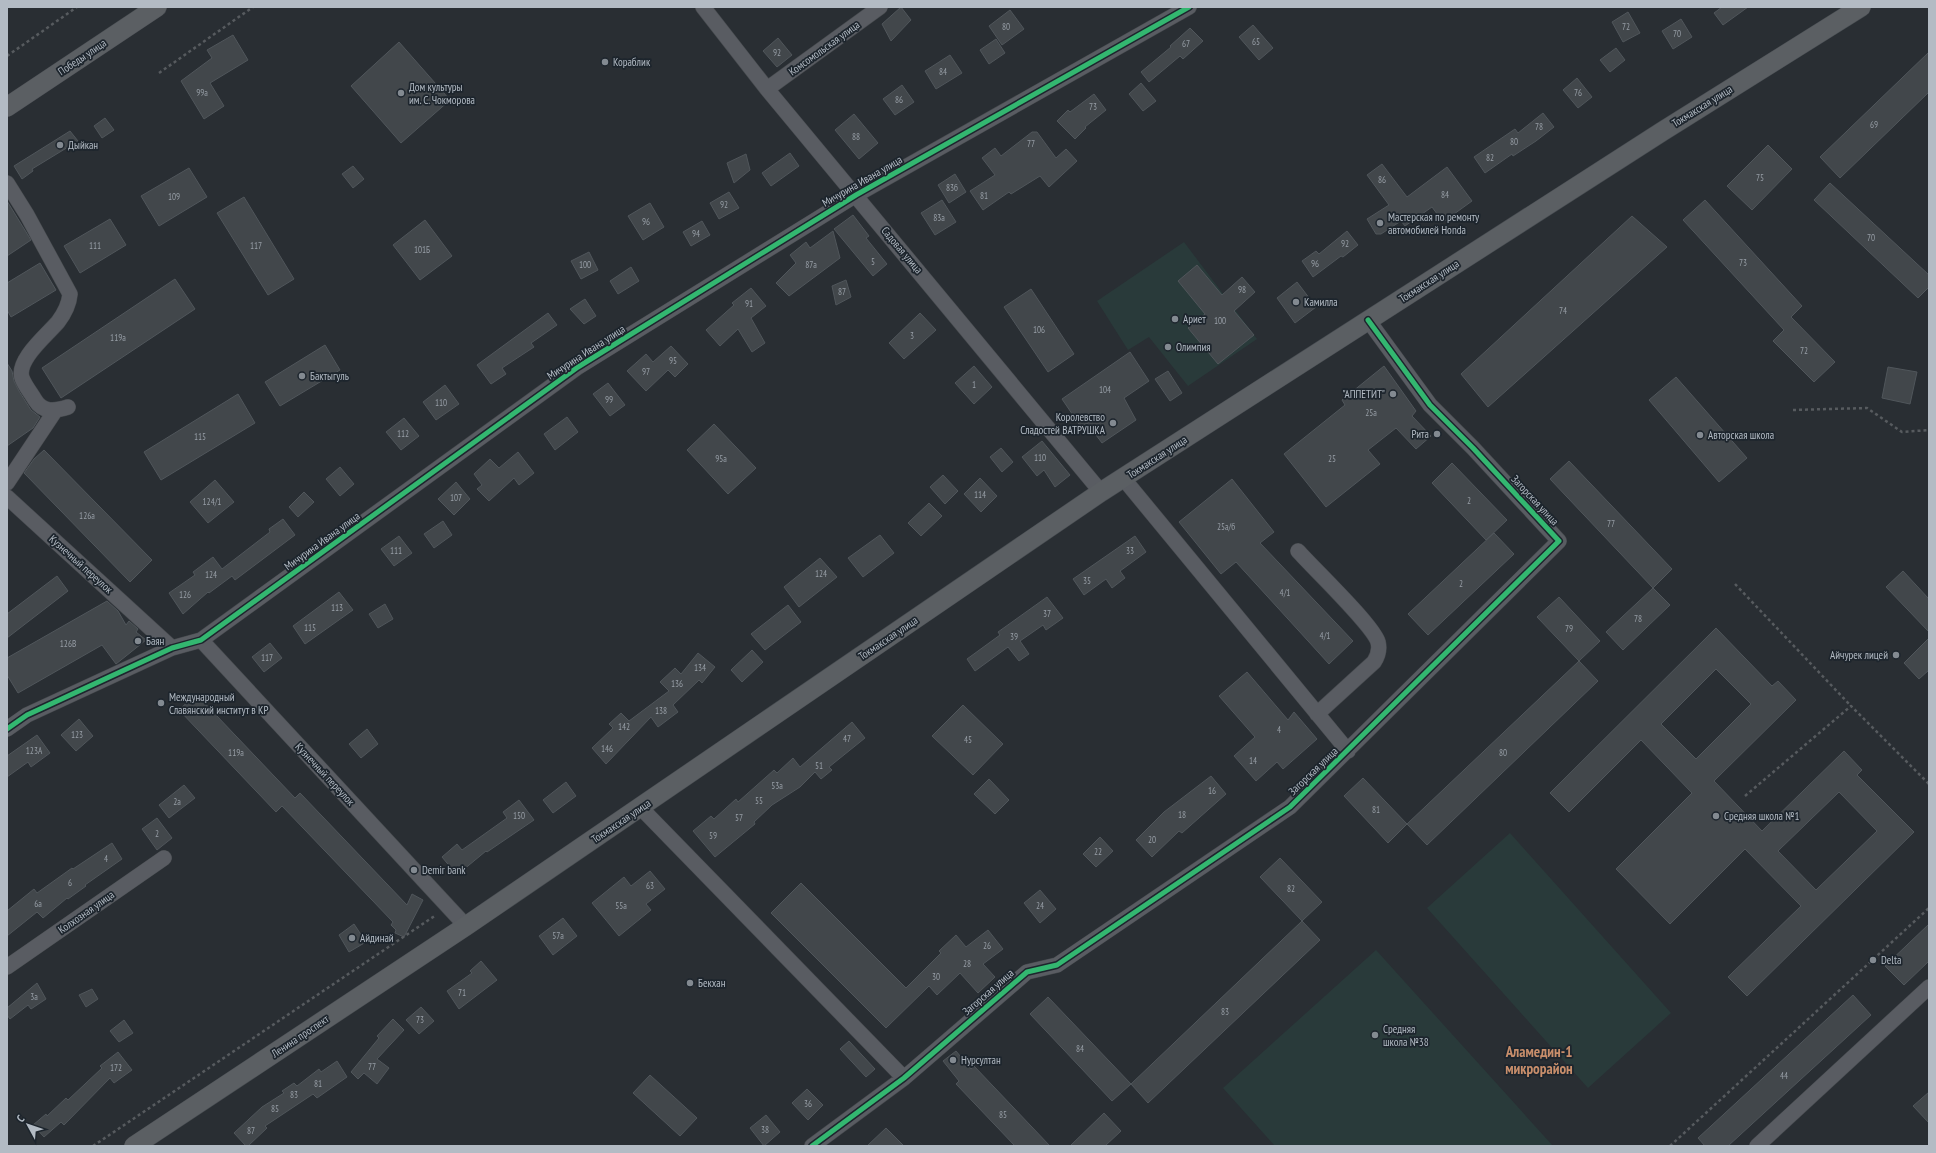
<svg xmlns="http://www.w3.org/2000/svg" width="1936" height="1153" font-family="'PT Sans Narrow',sans-serif">
<rect width="100%" height="100%" fill="#292e33"/>
<path fill="#293a3a" d="M1184,242L1257,339L1188,386L1149,337L1128,350L1097,301Z
M1510,833L1671,1013L1588,1088L1427,908Z
M1376,950L1553,1146H1275L1223,1088Z"/>
<path fill="#42474b" stroke="#50565b" fill-rule="evenodd" d="M901,7L911,20L891,41L882,24Z
M1722,7H1748L1723,25L1714,13Z
M1010,10L1024,29L1002,45L989,26Z
M1628,12L1640,33L1623,42L1612,22Z
M1681,19L1692,37L1673,49L1662,31Z
M1253,25L1273,48L1259,60L1239,37Z
M1190,28L1203,41L1183,59L1180,56L1149,82L1141,72L1171,47L1170,46Z
M233,35L248,60L210,83L224,106L204,119L181,81L212,58L207,50Z
M778,38L792,55L777,67L763,51Z
M996,39L1005,53L989,64L980,50Z
M399,42L450,100L401,143L351,86Z
M1616,48L1625,60L1610,72L1600,60Z
M1929,52V92L1840,178L1820,157Z
M950,55L962,73L936,89L925,71Z
M1577,78L1592,97L1578,108L1563,90Z
M1141,83L1156,101L1143,111L1129,94Z
M902,85L914,102L895,115L883,99Z
M1094,94L1106,110L1085,127L1086,128L1075,139L1057,121L1068,110L1070,112Z
M1543,113L1554,127L1536,141L1513,156L1512,154L1485,173L1474,157L1515,129L1518,133Z
M854,114L878,143L859,159L835,130Z
M105,118L114,130L102,138L94,126Z
M70,131L78,141L32,169L33,171L22,179L14,166Z
M1032,132H1037L1056,158L1066,149L1077,161L1049,187L1040,176L1011,194L1009,192L983,210L970,191L995,175L982,158L995,148L1001,156Z
M1768,145L1792,169L1752,210L1727,186Z
M790,153L799,166L771,186L762,173Z
M746,154L750,170L734,183L727,163Z
M1382,164L1407,197L1447,167L1472,201L1443,222L1432,207L1405,226L1401,221L1381,234H1376L1367,219L1389,205L1367,175Z
M353,166L364,179L353,188L342,174Z
M189,168L207,197L159,226L141,196Z
M955,174L966,192L949,203L938,185Z
M1830,183L1929,275V287L1918,298L1814,200Z
M729,192L739,208L719,219L710,203Z
M244,197L294,279L268,295L217,213Z
M942,200L956,222L935,235L921,213Z
M1705,200L1802,306L1791,317L1835,362L1814,382L1773,341L1784,330L1683,220Z
M7,201L31,240L7,256Z
M650,203L664,227L643,240L628,216Z
M853,215L869,236L866,238L887,264L873,276L834,229Z
M1632,216L1667,247L1488,407L1461,374Z
M110,219L126,245L80,273L64,246Z
M425,220L452,256L420,280L393,245Z
M702,221L710,235L691,246L683,232Z
M833,231L840,258L789,296L776,283L796,263L790,255L806,242L810,248Z
M1347,231L1358,245L1343,257L1341,256L1313,277L1302,261L1316,251L1319,254Z
M589,252L598,270L581,279L571,261Z
M40,263L56,290L11,317L7,310V283Z
M1197,265L1222,295L1242,277L1255,292L1234,311L1254,335L1218,364L1188,328L1205,314L1178,281Z
M631,267L639,281L618,294L610,281Z
M175,279L195,309L61,398L42,368Z
M846,280L851,297L836,305L832,286Z
M1297,282L1316,307L1295,323L1277,298Z
M751,288L766,306L751,318L765,343L752,352L738,329L720,346L706,330L734,305L732,303Z
M1031,289L1074,354L1048,372L1004,307Z
M585,299L596,316L584,324L570,309Z
M548,313L557,325L531,343L534,347L502,368L506,374L491,384L477,365Z
M920,313L936,330L904,359L889,343Z
M325,345L340,370L280,406L265,382Z
M671,346L688,364L675,377L668,370L646,391L627,371L646,354L653,362Z
M1130,352L1149,381L1124,398L1136,420L1102,443L1087,423L1081,427L1062,399Z
M7,363L12,371L14,381L19,391L31,410L40,417L33,428L7,446Z
M974,366L992,387L974,404L955,383Z
M1384,366L1416,411L1412,416L1431,436L1416,449L1396,428L1368,450L1380,464L1326,507L1284,454L1345,405L1342,400Z
M1888,367L1917,372L1910,404L1882,398Z
M1168,371L1182,393L1170,401L1155,379Z
M1676,377L1747,458L1719,482L1649,400Z
M608,383L625,405L610,416L593,394Z
M445,385L459,404L436,420L423,402Z
M238,394L255,423L161,480L144,452Z
M567,417L578,432L555,450L544,434Z
M404,418L419,436L401,450L386,432Z
M714,424L756,468L728,494L687,450Z
M1042,441L1070,475L1055,487L1044,470L1037,476L1022,457Z
M1001,448L1013,462L1002,472L990,457Z
M44,450L152,560L130,582L24,473L34,459Z
M518,452L534,473L519,485L514,478L489,501L477,489L482,485L474,474L490,459L499,468Z
M1569,461L1672,569L1653,588L1550,479Z
M1452,463L1507,520L1486,540L1432,483Z
M340,467L354,484L340,496L326,479Z
M943,475L958,491L945,504L930,487Z
M980,478L997,496L981,512L964,494Z
M1232,479L1274,532L1260,543L1353,641L1329,664L1236,562L1221,574L1179,522Z
M215,480L234,502L208,523L190,502Z
M456,482L470,499L454,515L438,499Z
M304,492L314,502L298,517L289,507Z
M929,503L942,516L921,536L908,523Z
M283,519L295,535L235,580L232,576L209,593L208,592L183,614L169,593L195,575L193,572L213,557L222,569L270,532L269,529Z
M443,521L452,535L434,548L424,534Z
M1494,533L1514,554L1428,635L1408,614Z
M880,535L894,553L863,577L848,558Z
M399,536L412,553L394,566L381,549Z
M1135,536L1146,552L1120,571L1125,578L1112,588L1106,579L1084,595L1073,579Z
M820,558L837,577L799,607L784,587Z
M1903,571L1929,599V632L1886,587Z
M57,576L68,591L7,638V614Z
M1653,588L1670,605L1623,650L1606,632Z
M339,592L353,610L305,644L293,626Z
M1047,597L1063,618L1046,630L1043,625L1020,641L1029,654L1019,661L1008,647L975,671L967,659L1000,635L998,632Z
M1559,597L1600,641L1579,661L1537,617Z
M107,601L118,611L126,625L129,621L138,629L136,632L146,640L116,664L102,645L18,693L7,675V658Z
M385,604L393,619L378,628L369,614Z
M788,605L801,622L765,650L751,634Z
M1716,628L1772,686L1778,681L1796,700L1714,781L1762,831L1844,751L1862,770L1857,775L1914,832L1747,996L1728,977L1801,906L1745,849L1670,924L1616,869L1692,793L1641,740L1569,812L1550,793ZM1716,669L1751,704L1696,759L1661,724ZM1839,792L1877,831L1816,890L1778,851Z
M1929,638V670L1919,679L1904,663Z
M270,643L282,658L264,672L252,657Z
M752,650L763,662L742,682L731,670Z
M698,653L715,667L702,683L699,680L673,705L678,712L658,727L651,717L606,764L592,748L613,728L609,724L621,713L629,721L669,691L660,682L675,668L681,674Z
M1579,661L1598,681L1427,845L1407,824Z
M1247,672L1288,720L1294,712L1317,739L1283,769L1277,762L1256,781L1234,756L1255,737L1219,696Z
M196,694L295,798L300,793L407,905L412,894L423,900L404,937L395,933L396,930L391,925L393,922L282,806L276,812L179,710Z
M963,705L1003,744L973,775L932,736Z
M79,719L93,736L76,751L61,735Z
M852,722L865,738L829,767L832,770L821,779L815,772L800,787L772,805L754,822L755,824L715,857L693,831L711,816L714,819L736,799L738,802L774,770L777,773L793,758L800,767Z
M367,729L378,744L361,758L349,744Z
M37,735L50,753L31,767L28,762L7,777V756Z
M1211,776L1226,794L1182,833L1179,831L1152,857L1136,840L1164,812Z
M1363,778L1407,824L1388,843L1344,796Z
M989,779L1009,800L995,814L974,794Z
M566,782L576,796L553,813L543,800Z
M184,785L195,798L169,818L159,805Z
M519,800L534,820L487,852L486,851L457,875L442,857L457,844L462,850L507,818L503,812Z
M157,818L172,838L157,850L142,829Z
M1100,837L1113,851L1096,867L1083,854Z
M112,843L122,859L85,885L86,886L68,899L67,898L43,918L37,912L7,936V911L34,889L37,893L72,868L73,869Z
M1280,858L1322,902L1302,921L1260,877Z
M650,871L665,889L646,904L651,910L619,936L592,903L624,877L631,886Z
M801,883L906,988L941,953L939,951L956,935L966,947L988,930L1003,949L983,964L995,977L978,993L960,973L937,995L929,986L886,1028L771,913Z
M1040,890L1056,909L1040,923L1024,903Z
M563,918L577,936L553,955L539,936Z
M1302,921L1320,940L1148,1103L1131,1084Z
M354,924L366,942L349,952L339,935Z
M1929,924V961L1904,985L1885,966Z
M481,961L497,980L459,1009L447,991L472,973L470,971Z
M37,983L46,999L31,1009L28,1005L10,1019L7,1015V1008Z
M92,989L98,999L86,1007L79,995Z
M1853,995L1871,1015L1728,1146H1705L1698,1138Z
M1048,997L1131,1084L1112,1101L1030,1014Z
M421,1007L434,1021L419,1034L406,1020Z
M393,1019L404,1030L377,1059L389,1068L377,1084L364,1073L358,1079L351,1072L379,1038L377,1036Z
M124,1020L133,1033L119,1042L110,1031Z
M849,1041L875,1069L866,1077L840,1049Z
M956,1051L971,1069L974,1066L1050,1146H1015L956,1084L959,1081L943,1061Z
M118,1052L132,1070L114,1083L110,1078L64,1125L61,1122L44,1137L33,1125L46,1114L47,1116L66,1098L68,1100L102,1068L100,1066Z
M337,1061L347,1077L317,1098L313,1094L265,1126L267,1128L248,1146H246L234,1133L262,1107L284,1093L282,1091L294,1083L297,1086L319,1069L321,1072Z
M650,1075L697,1118L680,1136L633,1093Z
M807,1089L823,1105L808,1120L792,1103Z
M1929,1092V1123L1913,1106Z
M1104,1113L1121,1131L1105,1146H1070Z
M766,1115L780,1132L764,1146L750,1128Z
M886,1128L904,1146H867Z"/>
<g fill="none" stroke-linecap="round" stroke-linejoin="round">
<defs>
<path id="minor" d="M703,7L767,89L1101,492
M767,89L880,7
M7,183L27,215L70,294C69,305 64,314 58,322C47,335 16,360 22,378C25,386 31,393 35,400C43,413 55,411 68,407
M1123,478L1348,751
M7,483L55,411
M7,497L172,648
M1298,551C1313,568 1373,625 1378,642C1380,650 1378,656 1374,662L1317,714
M201,640L466,926
M7,729L27,715L172,648L201,640L578,367L856,195L1189,7
M640,807L904,1078
M7,967L164,858
M812,1146L904,1078L1027,972L1057,965L1290,807L1559,541L1473,448L1430,405L1368,320
M1757,1146L1929,987"/>
<path id="major" d="M7,107L157,7
M134,1146L466,926L1101,492L1663,131L1861,7"/>
</defs>
<use href="#minor" stroke="#464a4e" stroke-width="16"/>
<use href="#major" stroke="#464b50" stroke-width="20"/>
<path stroke="#575b5f" stroke-width="2.5" stroke-dasharray="3 3" stroke-linecap="butt" d="M7,56L77,7
M159,73L253,7
M1793,410L1867,408L1902,432L1929,430
M1735,584L1851,706
M1745,796L1851,706L1929,784
M93,1146L436,915
M1670,1146L1929,908"/>
<use href="#minor" stroke="#595c62" stroke-width="15"/>
<use href="#major" stroke="#5b5f63" stroke-width="19"/>
<defs>
<path id="cycleway" d="M7,729L27,715L172,648L201,640L578,367L856,195L1189,7
M812,1146L904,1078L1027,972L1057,965L1290,807L1559,541L1473,448L1430,405L1368,320"/>
</defs>
<use href="#cycleway" stroke="#1d252d" stroke-width="8"/>
<use href="#cycleway" stroke="#33b770" stroke-width="5"/>
</g>
<g fill="#838a91" stroke="#1d252d" stroke-width="1.5">
<circle cx="605" cy="62" r="4"/>
<circle cx="401" cy="93" r="4"/>
<circle cx="60" cy="145" r="4"/>
<circle cx="1380" cy="223" r="4"/>
<circle cx="1296" cy="302" r="4"/>
<circle cx="1175" cy="319" r="4"/>
<circle cx="1168" cy="347" r="4"/>
<circle cx="302" cy="376" r="4"/>
<circle cx="1393" cy="394" r="4"/>
<circle cx="1113" cy="423" r="4"/>
<circle cx="1437" cy="434" r="4"/>
<circle cx="1700" cy="435" r="4"/>
<circle cx="138" cy="641" r="4"/>
<circle cx="1896" cy="655" r="4"/>
<circle cx="161" cy="703" r="4"/>
<circle cx="1716" cy="816" r="4"/>
<circle cx="414" cy="870" r="4"/>
<circle cx="352" cy="938" r="4"/>
<circle cx="1873" cy="960" r="4"/>
<circle cx="690" cy="983" r="4"/>
<circle cx="1375" cy="1035" r="4"/>
<circle cx="953" cy="1060" r="4"/>
</g>
<g text-anchor="middle" stroke-width="3.5" stroke-linejoin="round" paint-order="stroke">
<g font-size="9" fill="#979ea6">
<text x="1006" y="30">80</text>
<text x="1626" y="30">72</text>
<text x="1677" y="37">70</text>
<text x="1256" y="45">65</text>
<text x="1186" y="47">67</text>
<text x="777" y="56">92</text>
<text x="943" y="75">84</text>
<text x="202" y="96">99а</text>
<text x="1578" y="96">76</text>
<text x="899" y="103">86</text>
<text x="1093" y="110">73</text>
<text x="1874" y="128">69</text>
<text x="1539" y="130">78</text>
<text x="856" y="140">88</text>
<text x="1514" y="145">80</text>
<text x="1031" y="147">77</text>
<text x="1490" y="161">82</text>
<text x="1760" y="181">75</text>
<text x="1382" y="183">86</text>
<text x="952" y="191">83б</text>
<text x="1445" y="198">84</text>
<text x="984" y="199">81</text>
<text x="174" y="200">109</text>
<text x="724" y="208">92</text>
<text x="939" y="221">83а</text>
<text x="646" y="225">96</text>
<text x="696" y="237">94</text>
<text x="1871" y="241">70</text>
<text x="1345" y="247">92</text>
<text x="95" y="249">111</text>
<text x="256" y="249">117</text>
<text x="422" y="253">101Б</text>
<text x="873" y="265">5</text>
<text x="1743" y="266">73</text>
<text x="1315" y="267">96</text>
<text x="585" y="268">100</text>
<text x="811" y="268">87а</text>
<text x="1242" y="293">98</text>
<text x="842" y="295">87</text>
<text x="749" y="307">91</text>
<text x="1563" y="314">74</text>
<text x="1220" y="324">100</text>
<text x="1039" y="333">106</text>
<text x="912" y="339">3</text>
<text x="118" y="341">119а</text>
<text x="1804" y="354">72</text>
<text x="673" y="364">95</text>
<text x="646" y="375">97</text>
<text x="974" y="388">1</text>
<text x="1105" y="393">104</text>
<text x="609" y="403">99</text>
<text x="441" y="406">110</text>
<text x="1371" y="416">25а</text>
<text x="403" y="437">112</text>
<text x="200" y="440">115</text>
<text x="1040" y="461">110</text>
<text x="721" y="462">95а</text>
<text x="1332" y="462">25</text>
<text x="980" y="498">114</text>
<text x="456" y="501">107</text>
<text x="1469" y="504">2</text>
<text x="212" y="505">124/1</text>
<text x="87" y="519">126а</text>
<text x="1611" y="527">77</text>
<text x="1226" y="530">25а/б</text>
<text x="396" y="554">111</text>
<text x="1130" y="554">33</text>
<text x="821" y="577">124</text>
<text x="211" y="578">124</text>
<text x="1087" y="584">35</text>
<text x="1461" y="587">2</text>
<text x="1285" y="596">4/1</text>
<text x="185" y="598">126</text>
<text x="337" y="611">113</text>
<text x="1047" y="617">37</text>
<text x="1638" y="622">78</text>
<text x="310" y="631">115</text>
<text x="1569" y="632">79</text>
<text x="1325" y="639">4/1</text>
<text x="1014" y="640">39</text>
<text x="68" y="647">126В</text>
<text x="267" y="661">117</text>
<text x="700" y="671">134</text>
<text x="677" y="687">136</text>
<text x="661" y="714">138</text>
<text x="624" y="730">142</text>
<text x="1279" y="733">4</text>
<text x="77" y="738">123</text>
<text x="847" y="742">47</text>
<text x="968" y="743">45</text>
<text x="607" y="752">146</text>
<text x="34" y="754">123А</text>
<text x="236" y="756">119а</text>
<text x="1503" y="756">80</text>
<text x="1253" y="764">14</text>
<text x="819" y="769">51</text>
<text x="777" y="789">53а</text>
<text x="1212" y="794">16</text>
<text x="759" y="804">55</text>
<text x="177" y="805">2а</text>
<text x="1376" y="813">81</text>
<text x="1182" y="818">18</text>
<text x="519" y="819">150</text>
<text x="739" y="821">57</text>
<text x="157" y="837">2</text>
<text x="713" y="839">59</text>
<text x="1152" y="843">20</text>
<text x="1098" y="855">22</text>
<text x="106" y="862">4</text>
<text x="70" y="886">6</text>
<text x="650" y="889">63</text>
<text x="1291" y="892">82</text>
<text x="38" y="907">6а</text>
<text x="621" y="909">55а</text>
<text x="1040" y="909">24</text>
<text x="558" y="939">57а</text>
<text x="987" y="949">26</text>
<text x="967" y="967">28</text>
<text x="936" y="980">30</text>
<text x="462" y="996">71</text>
<text x="34" y="1000">3а</text>
<text x="1225" y="1015">83</text>
<text x="420" y="1023">73</text>
<text x="1080" y="1052">84</text>
<text x="372" y="1070">77</text>
<text x="116" y="1071">172</text>
<text x="1784" y="1079">44</text>
<text x="318" y="1087">81</text>
<text x="294" y="1098">83</text>
<text x="808" y="1107">36</text>
<text x="275" y="1112">85</text>
<text x="1003" y="1118">85</text>
<text x="765" y="1133">38</text>
<text x="251" y="1134">87</text>
</g>
<g font-size="11" fill="#b3bbc4" stroke="#1d252d">
<text transform="translate(824 48) rotate(-36)" y="4">Комсомольская улица</text>
<text transform="translate(82 57) rotate(-34)" y="4">Победы улица</text>
<text transform="translate(1702 106) rotate(-32)" y="4">Токмакская улица</text>
<text transform="translate(862 181) rotate(-30)" y="4">Мичурина Ивана улица</text>
<text transform="translate(902 250) rotate(50)" y="4">Садовая улица</text>
<text transform="translate(1429 281) rotate(-33)" y="4">Токмакская улица</text>
<text transform="translate(586 352) rotate(-33)" y="4">Мичурина Ивана улица</text>
<text transform="translate(1157 457) rotate(-33)" y="4">Токмакская улица</text>
<text transform="translate(1535 500) rotate(47)" y="4">Загорская улица</text>
<text transform="translate(322 541) rotate(-36)" y="4">Мичурина Ивана улица</text>
<text transform="translate(81 564) rotate(42)" y="4">Кузнечный переулок</text>
<text transform="translate(888 638) rotate(-34)" y="4">Токмакская улица</text>
<text transform="translate(1313 771) rotate(-44)" y="4">Загорская улица</text>
<text transform="translate(325 774) rotate(47)" y="4">Кузнечный переулок</text>
<text transform="translate(621 821) rotate(-34)" y="4">Токмакская улица</text>
<text transform="translate(86 912) rotate(-35)" y="4">Колхозная улица</text>
<text transform="translate(988 992) rotate(-41)" y="4">Загорская улица</text>
<text transform="translate(300 1036) rotate(-34)" y="4">Ленина проспект</text>
</g>
<g font-size="11" fill="#b3bbc4" stroke="#1d252d" text-anchor="start">
<text x="613" y="66">Кораблик</text>
<text x="409" y="91">Дом культуры<tspan x="409" dy="13">им. С. Чокморова</tspan></text>
<text x="68" y="149">Дыйкан</text>
<text x="1388" y="221">Мастерская по ремонту<tspan x="1388" dy="13">автомобилей Honda</tspan></text>
<text x="1304" y="306">Камилла</text>
<text x="1183" y="323">Ариет</text>
<text x="1176" y="351">Олимпия</text>
<text x="310" y="380">Бактыгуль</text>
<text x="1385" y="398" text-anchor="end">"АППЕТИТ"</text>
<text x="1105" y="421" text-anchor="end">Королевство<tspan x="1105" dy="13">Сладостей ВАТРУШКА</tspan></text>
<text x="1429" y="438" text-anchor="end">Рита</text>
<text x="1708" y="439">Авторская школа</text>
<text x="146" y="645">Баян</text>
<text x="1888" y="659" text-anchor="end">Айчурек лицей</text>
<text x="169" y="701">Международный<tspan x="169" dy="13">Славянский институт в КР</tspan></text>
<text x="1724" y="820">Средняя школа №1</text>
<text x="422" y="874">Demir bank</text>
<text x="360" y="942">Айдинай</text>
<text x="1881" y="964">Delta</text>
<text x="698" y="987">Бекхан</text>
<text x="1383" y="1033">Средняя<tspan x="1383" dy="13">школа №38</tspan></text>
<text x="961" y="1064">Нурсултан</text>
</g>
<g font-size="15" font-weight="bold" fill="#c88e6b" stroke="#1d252d">
<text x="1539" y="1057">Аламедин-1<tspan x="1539" dy="17">микрорайон</tspan></text>
</g>
</g>
<rect width="1936" height="1153" fill="none" stroke="#b3bbc4" stroke-width="16"/>
<g transform="translate(28 1125) rotate(310)" stroke="#1d252d" stroke-width="3" paint-order="stroke">
<path d="M0-3L7 15L0 10L-7 15Z" fill="#b3bbc4"/>
<text y="-6" font-size="11" font-weight="bold" text-anchor="middle" fill="#b3bbc4">С</text>
</g>
</svg>
